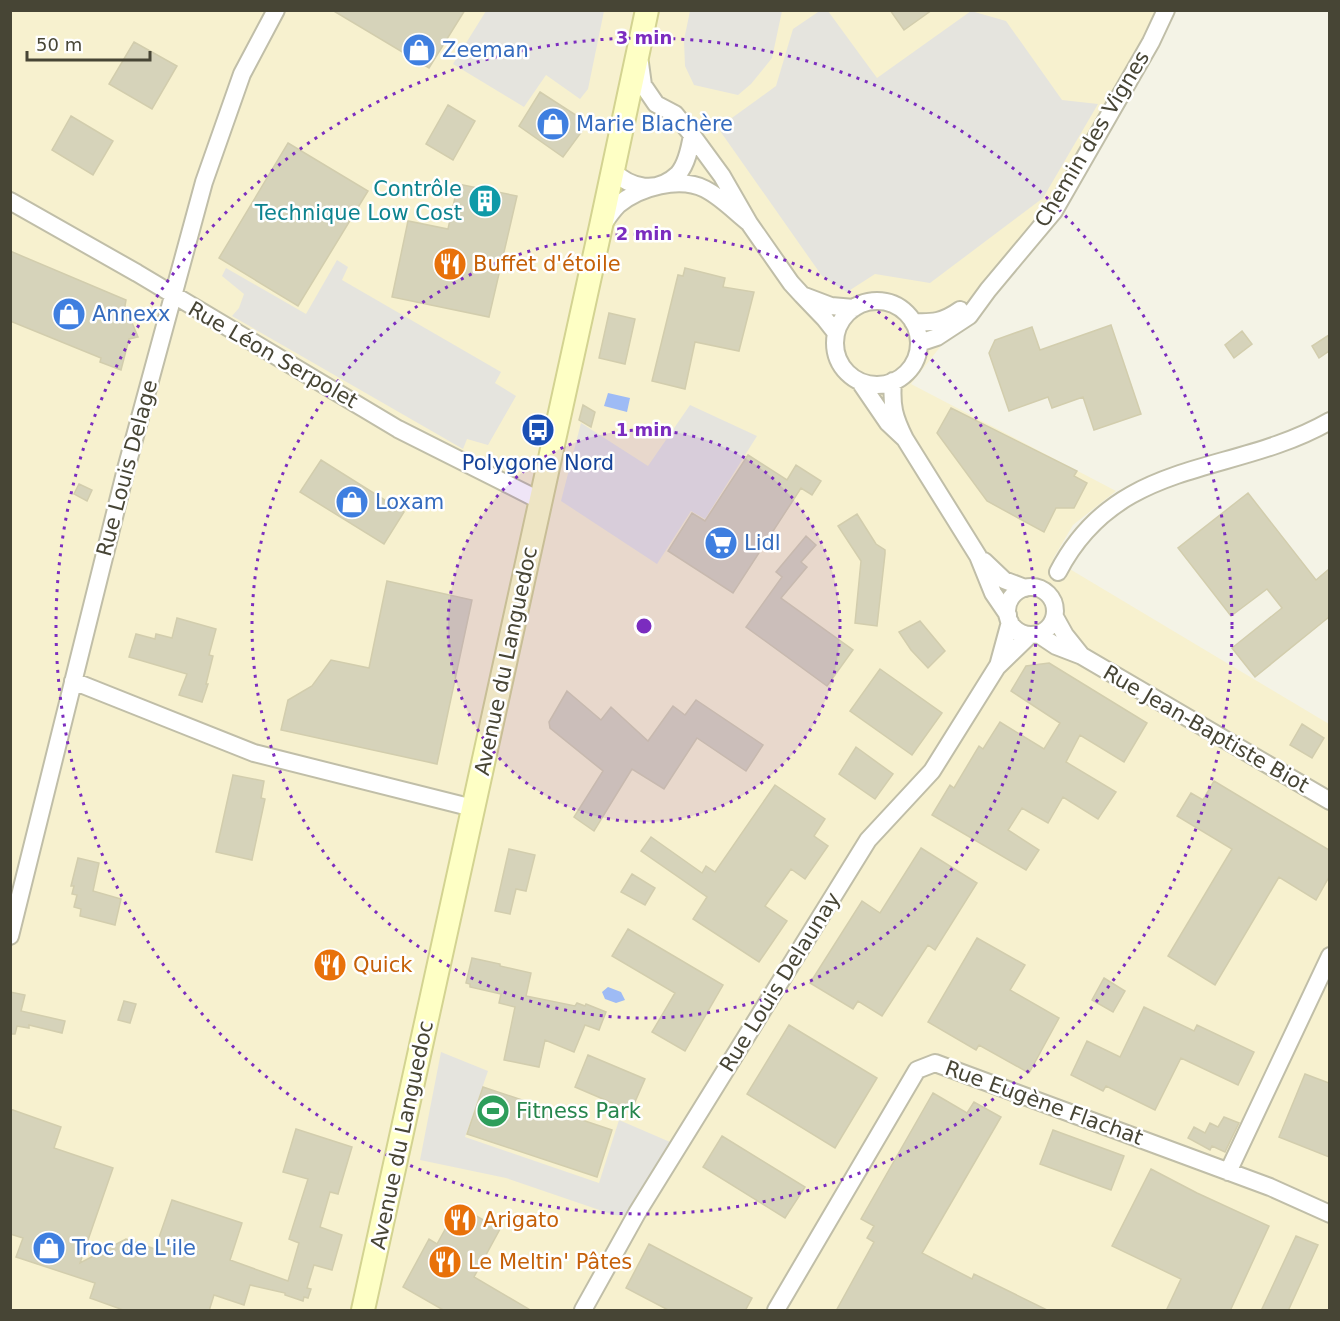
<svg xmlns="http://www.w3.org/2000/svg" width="1340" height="1321" font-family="'DejaVu Sans',sans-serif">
<rect width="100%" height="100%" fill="#f4f3e6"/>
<path fill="#f7f1cf" d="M10,11H1169L1057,198L911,384L1116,491L1073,525L1053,559L1329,724V1310H11Z"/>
<path fill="#e5e4de" d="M821,10L828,11L877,78L971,11L1006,21L1062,100L1098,104L1043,198L930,283L875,274L847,292L822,276L718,128L776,86L793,29Z
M486,11H604L588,89L580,99L546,75L524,107L453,64Z
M690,11H782L772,58L751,84L738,95L694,85L685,66L684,40Z
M337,260L348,267L342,280L501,372L495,383L516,396L488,445L467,439L463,449L232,316L239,308L244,294L222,276L226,268L306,314Z
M690,405L757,436L705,519L691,511L657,564L561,501L581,423L648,466Z
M441,1052L488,1071L465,1137L599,1183L619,1120L670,1142L626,1216L614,1215L506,1178L420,1160Z"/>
<path fill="#9ebbf5" d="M608,393L630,398L627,412L604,406Z
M608,987L621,992L625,1000L616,1003L605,999L602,992Z"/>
<path fill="#d6d3ba" stroke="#d2cdad" stroke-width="1.5" d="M332,10H465L429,68Z
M890,10H932L904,30Z
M134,42L177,66L152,109L109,84Z
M540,92L588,123L563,157L519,126Z
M448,105L475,121L453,160L426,144Z
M71,116L113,141L93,175L52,150Z
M288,143L368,191L298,306L219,258Z
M458,184L517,196L489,317L392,297L408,221L448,229Z
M10,251L126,300L125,306L138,337L129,339L121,370L100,362L101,358L10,321Z
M685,268L725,278L723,287L754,292L739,351L695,342L685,389L652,381L678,275L683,276Z
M609,313L635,319L625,364L599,358Z
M1111,325L1141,414L1094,430L1083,397L1052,408L1048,397L1009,411L989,353L995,340L1032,327L1040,350Z
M1242,331L1252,344L1234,358L1225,345Z
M1329,335V351L1319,358L1312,346Z
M583,405L595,412L591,427L579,420Z
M951,408L1077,471L1074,476L1087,483L1074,508H1056L1044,532L987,501L937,433Z
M748,455L787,480L796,465L821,481L812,495L801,488L733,593L668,551L692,513L705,521Z
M321,460L404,512L384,544L300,492Z
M79,484L92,490L87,501L74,494Z
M1248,493L1316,580L1329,569V617L1255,677L1232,648L1282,608L1267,589L1231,616L1178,548Z
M857,514L876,544L885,550V554L877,626L855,623L861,561L838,526Z
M806,536L816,545L801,562L807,567L781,598L853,650L827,686L746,627L782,577L776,572Z
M387,581L472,600L437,764L281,730L288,700L312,686L331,660L369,668Z
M177,618L216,629L209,655L213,656L206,684H208L202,702L179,695L187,674L129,657L136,634L155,639L156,634L172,638Z
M920,621L945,651L928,668L911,650L899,632Z
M1049,663L1147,723L1124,762L1080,735L1066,762L1116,792L1098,819L1063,797L1048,823L1022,808L1008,830L1039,850L1026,870L932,815L950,785L954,788L979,746L983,749L1000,722L1044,749L1060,723L1011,691L1026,666Z
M880,669L942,713L912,755L850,711Z
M567,691L601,720L611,707L648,741L673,706L685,715L696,700L763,745L746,771L697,738L664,789L632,769L594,831L574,817L603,771L550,728L549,722Z
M1302,724L1324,738L1312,758L1290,745Z
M856,747L893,774L875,799L839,774Z
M233,775L264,781L261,798L265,799L252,860L216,852Z
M1214,781L1329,850V877L1316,900L1279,877L1215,985L1168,956L1232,849L1177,816L1191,793L1203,800Z
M775,785L825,819L814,836L828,846L805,879L791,869L765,906L787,921L759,962L693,919L707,897L641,851L651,837L702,873L706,866L715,872Z
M921,848L977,883L935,950L928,945L882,1016L858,1001L853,1009L810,983L862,901L880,913Z
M509,849L535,855L526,891L516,889L510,914L495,911Z
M78,858L99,863L93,891L121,899L115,925L80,916L81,909L74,907L77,895L72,894L74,886H71Z
M632,874L655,888L645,905L621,892Z
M628,929L723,985L685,1051L652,1032L675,993L612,956Z
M977,938L1025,965L1010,990L1059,1018L1029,1073L979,1045L976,1050L928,1022Z
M472,958L500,964V966L531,973L526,996L575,1006L577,1003L585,1006L586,1004L606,1012L599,1030L585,1025L574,1052L545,1040L539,1067L504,1060L515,1007L499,1003L501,994L470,987V984L466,983Z
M1104,978L1125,991L1113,1012L1092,1000Z
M10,992L25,995L21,1011L65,1021L62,1033L29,1025V1028L17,1026L15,1034H10Z
M124,1001L136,1004L130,1023L118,1020Z
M1144,1007L1194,1031L1197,1025L1254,1052L1238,1085L1181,1058L1155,1110L1106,1086L1103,1091L1071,1075L1087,1041L1120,1057Z
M789,1025L877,1078L835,1148L747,1094Z
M588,1055L645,1079L631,1111L575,1087Z
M1305,1074L1329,1083V1157L1279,1137Z
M483,1087L612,1130L597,1177L467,1134Z
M933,1093L967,1113L974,1102L1001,1117L922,1253L972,1279L974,1274L1049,1311H836L874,1242L867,1238L874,1226L861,1219Z
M10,1109L61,1127L54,1148L113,1168L80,1263L126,1239L155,1249L172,1200L242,1223L230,1260L288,1281L299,1243L289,1239L308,1179L283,1172L296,1129L352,1147L338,1194L330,1192L320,1227L342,1235L332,1270L314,1265L307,1288L311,1289L308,1298L304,1297L303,1301L285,1295V1293L250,1285L244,1305L214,1295L209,1311H126L90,1298L95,1283L16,1257L23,1238L10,1234Z
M1224,1117L1239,1123L1225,1152L1212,1146L1210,1150L1188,1138L1194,1127L1205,1133L1210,1123L1218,1127Z
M1053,1130L1124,1156L1111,1190L1040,1164Z
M722,1136L805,1187L785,1218L703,1167Z
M1151,1169L1197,1193L1269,1226L1230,1311H1166L1181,1279L1112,1246Z
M458,1206L500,1229L474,1277L532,1311H445L403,1287L429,1239L437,1244Z
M1296,1236L1318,1245L1288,1311H1261Z
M649,1244L752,1298L745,1311H670L626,1288Z"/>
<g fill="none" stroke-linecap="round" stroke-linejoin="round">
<defs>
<path id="minor" d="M612,170C631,189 657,194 678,174C687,164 690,147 692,135
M10,201L137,273L398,429L541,501
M604,223C608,217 613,210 618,205C639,187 680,176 705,189C721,197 735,212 749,223L722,176L692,135L675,114L656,104L643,85L640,63
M749,223L791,283L802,295
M835 343a42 42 0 1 1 84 0a42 42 0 1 1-84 0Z
M913,322C933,323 943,322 960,310
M836,333L825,319L802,295L831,306L854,308
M919,343L937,337L969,316L988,290L1054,211L1151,42L1166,10
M860,382L888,423L905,439C894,417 891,406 893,381
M905,439L978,556L993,593L1008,615
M984,561L1004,580L1025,588
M1058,572C1118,456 1232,477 1330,421
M1007 611a24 24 0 1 1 48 0a24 24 0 1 1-48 0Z
M1055,617L1065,635L1081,655
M1038,634L1056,646L1082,656L1330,801
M998,666L1010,622
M73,681L254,753L473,808
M10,936L126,469L204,182L242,74L276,10
M1228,1172L1330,956
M583,1310L637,1213L868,840L932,771L997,667L1030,635
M776,1310L917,1070L935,1063L1270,1187L1330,1214"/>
<path id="secondary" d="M363,1310L601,226L647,10"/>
</defs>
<use href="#minor" stroke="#c0bea8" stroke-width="20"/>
<use href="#secondary" stroke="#d3d391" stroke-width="26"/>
<use href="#minor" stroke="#fff" stroke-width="16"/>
<use href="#secondary" stroke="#feffc5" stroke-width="22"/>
</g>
<circle cx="644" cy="626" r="196" fill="#7b2cbf" fill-opacity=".12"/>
<g fill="none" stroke="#7b2cbf" stroke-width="3" stroke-dasharray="3 6">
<circle cx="644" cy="626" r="196"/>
<circle cx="644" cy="626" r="392"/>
<circle cx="644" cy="626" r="588"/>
</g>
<defs>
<symbol id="shop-disc" viewBox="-11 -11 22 22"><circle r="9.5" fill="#3f7fe0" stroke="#fff"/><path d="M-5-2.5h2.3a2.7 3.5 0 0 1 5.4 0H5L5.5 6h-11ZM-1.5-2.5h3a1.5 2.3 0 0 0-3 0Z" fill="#fff"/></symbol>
<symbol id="building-disc" viewBox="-11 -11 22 22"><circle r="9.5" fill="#0f9aa8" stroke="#fff"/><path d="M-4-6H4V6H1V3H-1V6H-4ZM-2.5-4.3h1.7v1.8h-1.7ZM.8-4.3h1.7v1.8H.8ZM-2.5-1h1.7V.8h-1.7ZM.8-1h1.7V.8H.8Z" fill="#fff"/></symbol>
<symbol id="restaurant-disc" viewBox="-11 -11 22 22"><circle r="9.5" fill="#e8710a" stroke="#fff"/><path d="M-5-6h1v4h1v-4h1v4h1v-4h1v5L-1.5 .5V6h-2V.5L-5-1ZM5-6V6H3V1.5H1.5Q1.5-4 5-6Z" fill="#fff"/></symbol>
<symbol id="bus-disc" viewBox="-11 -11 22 22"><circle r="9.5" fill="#1a4fb4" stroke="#fff"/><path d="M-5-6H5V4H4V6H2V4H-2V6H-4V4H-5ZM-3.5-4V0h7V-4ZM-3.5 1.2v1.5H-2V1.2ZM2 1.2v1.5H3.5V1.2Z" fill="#fff"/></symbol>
<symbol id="supermarket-disc" viewBox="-11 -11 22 22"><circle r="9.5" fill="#3f7fe0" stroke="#fff"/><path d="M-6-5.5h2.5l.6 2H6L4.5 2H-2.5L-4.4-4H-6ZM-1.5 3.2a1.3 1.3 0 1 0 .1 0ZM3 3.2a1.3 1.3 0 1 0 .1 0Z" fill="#fff"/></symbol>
<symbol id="stadium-disc" viewBox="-11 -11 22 22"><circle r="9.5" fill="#2e9e5b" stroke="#fff"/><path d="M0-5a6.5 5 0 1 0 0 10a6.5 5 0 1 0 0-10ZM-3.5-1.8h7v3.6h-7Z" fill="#fff"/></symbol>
</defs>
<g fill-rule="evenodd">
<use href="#shop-disc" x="400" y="31" width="38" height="38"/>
<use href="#shop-disc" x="534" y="105" width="38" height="38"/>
<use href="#building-disc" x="466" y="182" width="38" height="38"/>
<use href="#restaurant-disc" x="431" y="245" width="38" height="38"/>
<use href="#shop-disc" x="50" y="295" width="38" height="38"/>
<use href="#bus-disc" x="519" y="411" width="38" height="38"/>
<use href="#shop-disc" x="333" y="483" width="38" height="38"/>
<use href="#supermarket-disc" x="702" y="524" width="38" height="38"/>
<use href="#restaurant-disc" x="311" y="946" width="38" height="38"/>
<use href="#stadium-disc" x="474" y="1092" width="38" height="38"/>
<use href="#restaurant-disc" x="441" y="1201" width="38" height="38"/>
<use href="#shop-disc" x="30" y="1229" width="38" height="38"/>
<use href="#restaurant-disc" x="426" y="1243" width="38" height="38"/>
</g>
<g text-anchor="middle" stroke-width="5" stroke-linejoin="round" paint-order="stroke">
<g font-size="21" fill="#366cbe" stroke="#fff" text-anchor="start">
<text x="442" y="57">Zeeman</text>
<text x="576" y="131">Marie Blachère</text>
<text x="92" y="321">Annexx</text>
<text x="375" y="509">Loxam</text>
<text x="744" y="550">Lidl</text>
<text x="72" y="1255">Troc de L'ile</text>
</g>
<g font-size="21" fill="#474535" stroke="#fff">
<text transform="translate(1092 139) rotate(-59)" y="7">Chemin des Vignes</text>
<text transform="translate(273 355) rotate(30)" y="7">Rue Léon Serpolet</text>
<text transform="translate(127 468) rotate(-75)" y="7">Rue Louis Delage</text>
<text transform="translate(506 661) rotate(-78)" y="7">Avenue du Languedoc</text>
<text transform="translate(1206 729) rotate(30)" y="7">Rue Jean-Baptiste Biot</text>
<text transform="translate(780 982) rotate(-58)" y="7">Rue Louis Delaunay</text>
<text transform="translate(1044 1103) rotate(20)" y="7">Rue Eugène Flachat</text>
<text transform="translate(402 1135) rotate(-78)" y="7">Avenue du Languedoc</text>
</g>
<g font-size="21" fill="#0d838f" stroke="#fff" text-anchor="end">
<text x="462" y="196">Contrôle<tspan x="462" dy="24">Technique Low Cost</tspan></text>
</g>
<g font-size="21" fill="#c56008" stroke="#fff" text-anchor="start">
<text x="473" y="271">Buffet d'étoile</text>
<text x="353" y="972">Quick</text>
<text x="483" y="1227">Arigato</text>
<text x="468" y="1269">Le Meltin' Pâtes</text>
</g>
<g font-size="21" fill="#164399" stroke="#fff">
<text x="538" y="470">Polygone Nord</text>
</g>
<g font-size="21" fill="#27864d" stroke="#fff" text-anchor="start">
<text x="516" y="1118">Fitness Park</text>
</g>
</g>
<circle cx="644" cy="626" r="9" fill="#7b2cbf" stroke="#fff" stroke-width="3"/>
<g font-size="18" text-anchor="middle" font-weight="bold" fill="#7b2cbf" stroke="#fff" stroke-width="5" stroke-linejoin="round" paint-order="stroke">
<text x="644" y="44">3 min</text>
<text x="644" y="240">2 min</text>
<text x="644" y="436">1 min</text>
</g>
<rect width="1340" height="1321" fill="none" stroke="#474535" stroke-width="24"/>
<path d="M27 51v9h123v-9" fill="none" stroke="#474535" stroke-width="3"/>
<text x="36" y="51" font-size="18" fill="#474535" stroke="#ffffff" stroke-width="4.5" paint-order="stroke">50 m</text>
</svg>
